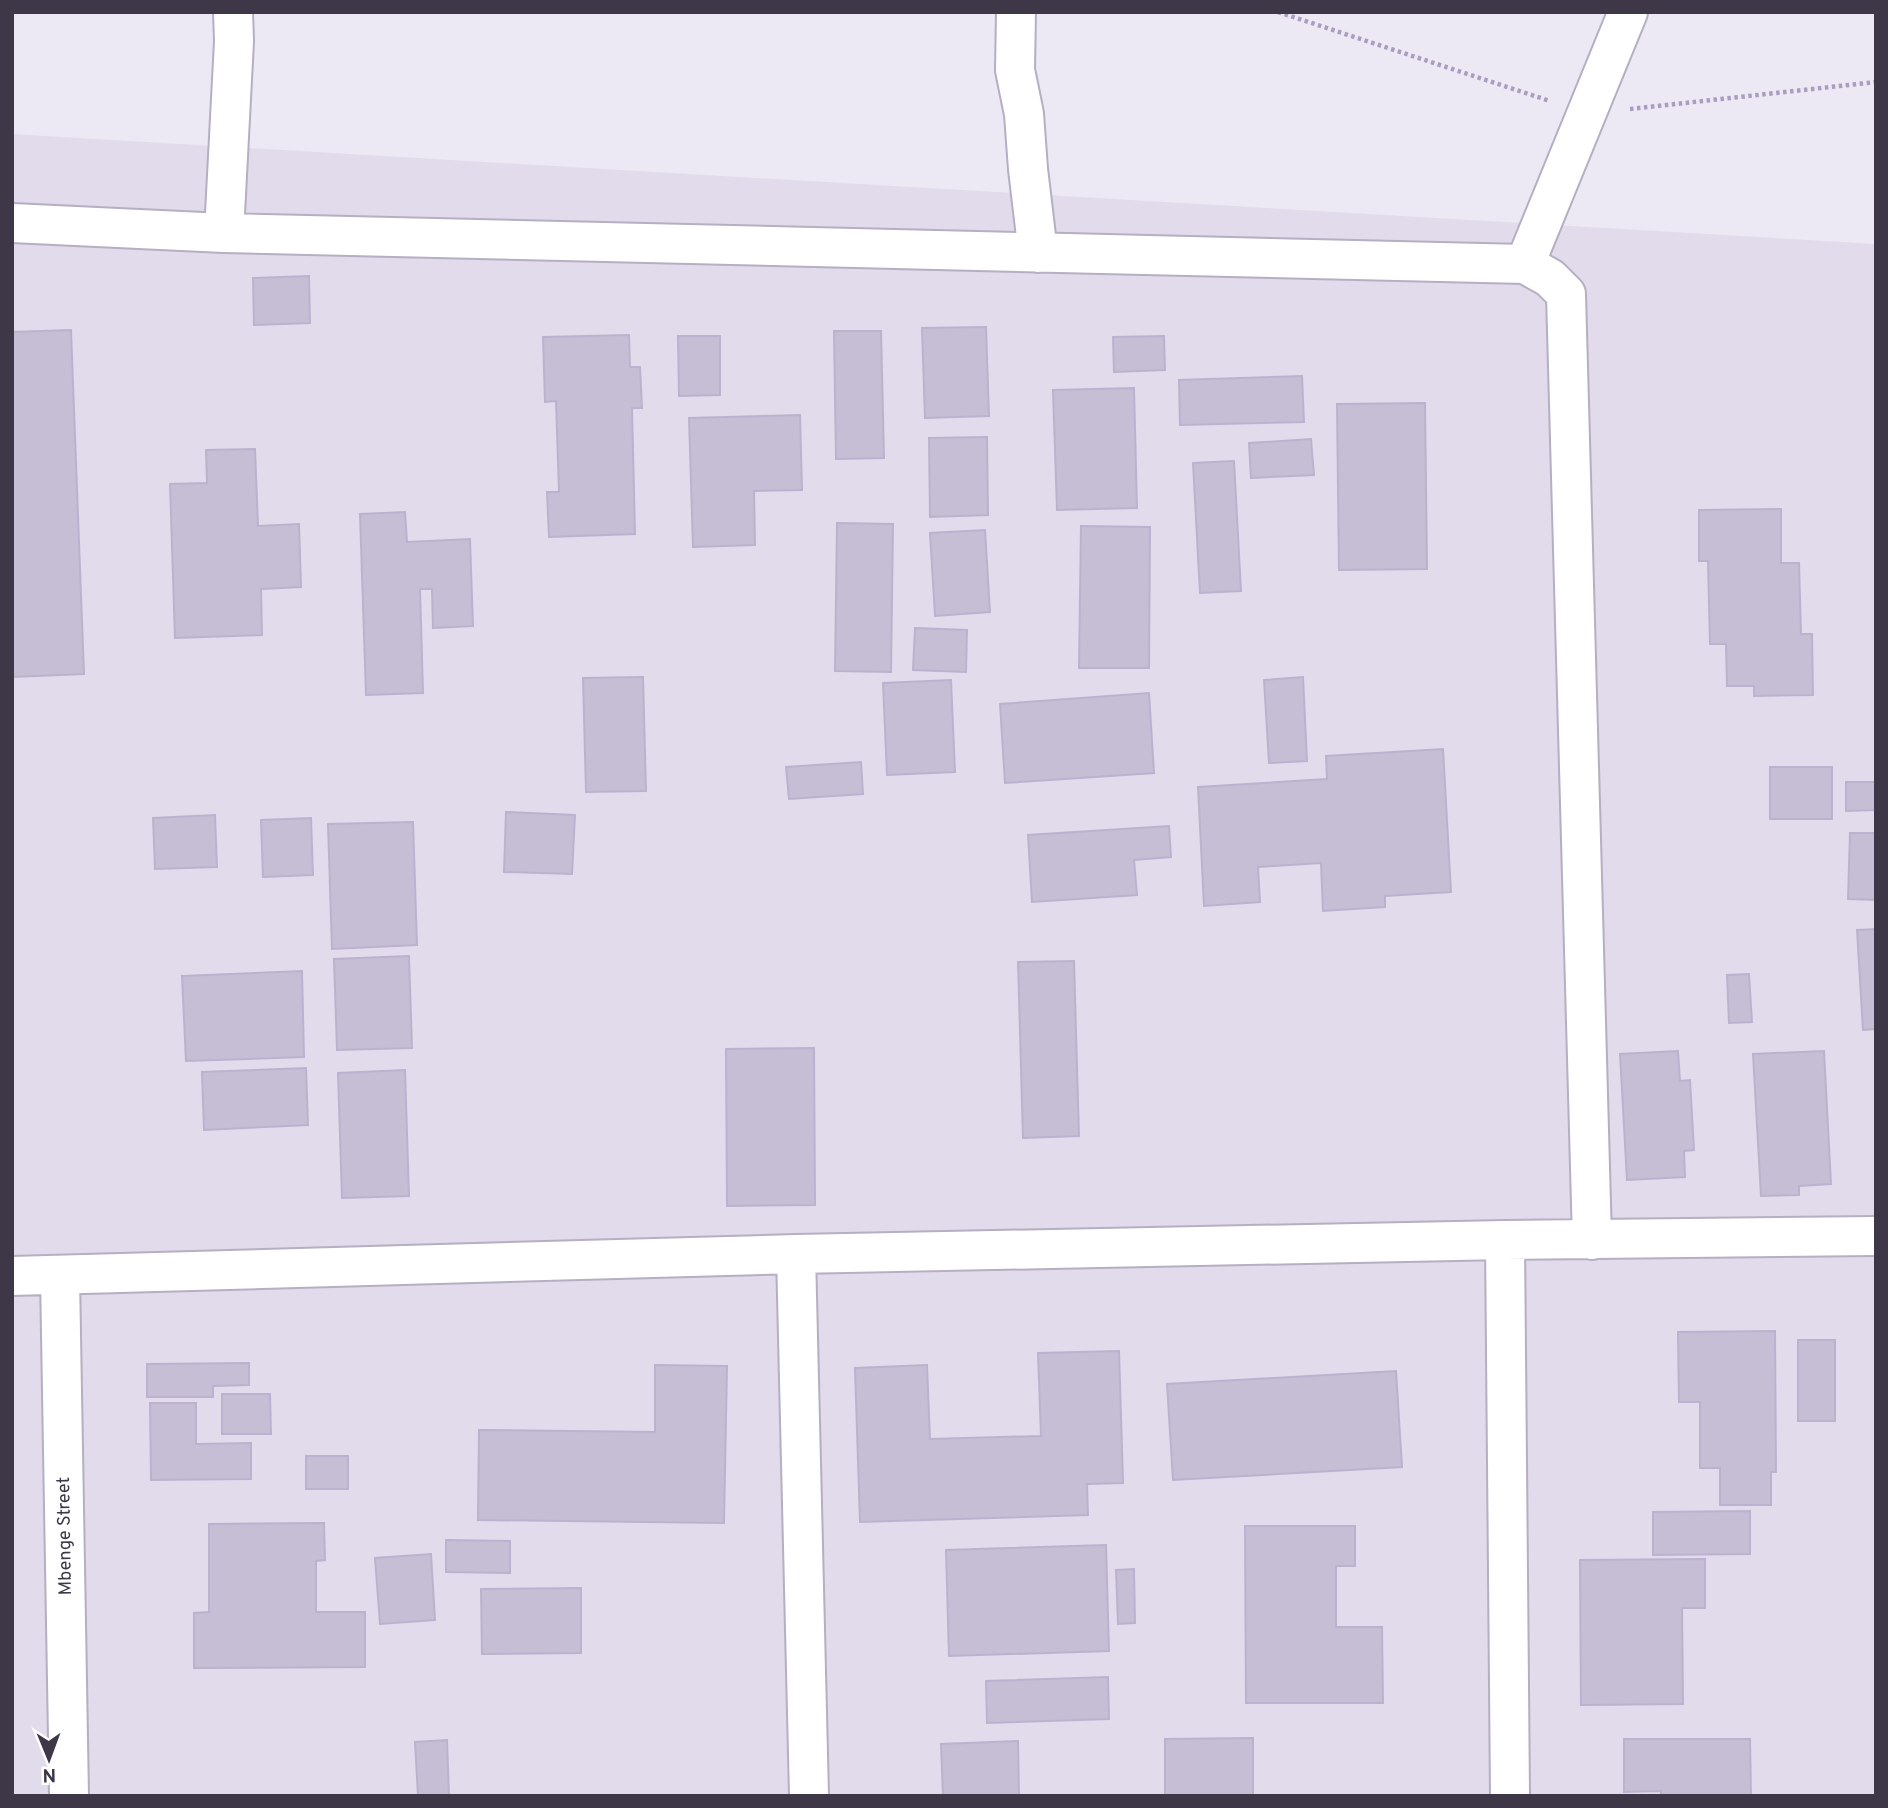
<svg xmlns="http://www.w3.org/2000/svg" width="1888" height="1808" font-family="Overpass,sans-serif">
<rect width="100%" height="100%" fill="#ede9f4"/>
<path fill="#e2dbeb" d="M12,134L1876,244V1796H12Z"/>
<path fill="#c6bed5" stroke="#bcb2cf" stroke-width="2" d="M309,276L310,323L254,325L253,278Z
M986,327L989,416L925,418L922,328Z
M71,330L84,674L12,677V332Z
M834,331H881L884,458L836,459Z
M629,335L630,367H640L642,408H632L635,534L549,537L547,492H559L556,401L545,402L543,337Z
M678,336H720V395L679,396Z
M1164,336L1165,370L1114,372L1113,337Z
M1302,376L1304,422L1180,425L1179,380Z
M1134,388L1137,508L1057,510L1053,390Z
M1425,403L1427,569L1339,570L1337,404Z
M800,415L802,490L754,491L755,545L693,547L689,418Z
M987,437L988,515L930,517L929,438Z
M1311,439L1314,475L1251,478L1249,443Z
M255,449L258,526L299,524L301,587L261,589L262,635L175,638L170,484L207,483L206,450Z
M1234,461L1241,591L1200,593L1193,463Z
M1781,509V563H1799L1801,634H1812L1813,695L1754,696V686H1727L1726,644H1710L1708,561H1699V510Z
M405,512L407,542L470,539L473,626L433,628L432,589H420L423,693L366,695L360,514Z
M837,523L893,524L891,672L835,671Z
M1081,526L1150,527L1149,668H1079Z
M985,530L990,612L935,616L930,533Z
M915,628L967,630L966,672L913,670Z
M643,677L646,791L586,792L583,678Z
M1303,677L1307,761L1269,763L1264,680Z
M951,680L955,772L887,775L883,683Z
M1149,693L1154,773L1005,783L1000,704Z
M1443,749L1451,892L1385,896V907L1323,911L1321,863L1258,867L1260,902L1204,906L1198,787L1327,779L1326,756Z
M861,762L863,794L789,799L786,767Z
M1770,767H1832V819H1770Z
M1846,782H1876V810L1846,811Z
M506,812L575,815L572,874L504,872Z
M215,815L217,867L155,869L153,818Z
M311,818L313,875L263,877L261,820Z
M413,822L417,945L332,949L328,824Z
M1169,826L1171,857L1134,860L1137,895L1032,902L1028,835Z
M1850,833H1876V900L1848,899Z
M1876,929V1029L1863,1030L1857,930Z
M409,956L412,1048L337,1050L334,959Z
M1074,961L1079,1136L1023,1138L1018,962Z
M302,971L304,1057L186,1061L182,976Z
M1749,974L1752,1022L1729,1023L1727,975Z
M814,1048L815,1205L727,1206L726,1049Z
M1678,1051L1680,1081L1690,1080L1694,1150L1684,1151L1685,1177L1627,1180L1620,1054Z
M1824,1051L1831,1184L1799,1186V1195L1761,1196L1753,1054Z
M306,1068L308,1125L204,1130L202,1072Z
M405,1070L409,1196L342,1198L338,1073Z
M1775,1331L1776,1472H1771V1505H1720V1468H1700V1402H1679L1678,1332Z
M1798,1340H1835V1421H1798Z
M1119,1351L1123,1483L1087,1484L1088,1515L860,1522L855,1368L927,1365L930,1439L1041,1436L1038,1353Z
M249,1363V1385L213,1386V1397H147V1364Z
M655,1365L727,1366L724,1523L478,1520L479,1430L655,1432Z
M1396,1371L1402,1467L1173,1480L1167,1384Z
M222,1394H270L271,1434H222Z
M150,1403H196V1444L251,1443V1479L151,1480Z
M306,1456H348V1489H306Z
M1750,1511V1554L1653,1555V1512Z
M324,1523L325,1560L316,1561V1612H365V1667L194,1668V1613L209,1612V1524Z
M1245,1526H1355V1566H1336V1627H1382L1383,1703H1246Z
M446,1540L510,1541V1573L446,1572Z
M1106,1545L1109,1651L949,1656L946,1550Z
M431,1554L435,1620L380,1624L375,1558Z
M1705,1559V1608H1682L1683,1704L1581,1705L1580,1560Z
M1134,1569L1135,1623L1118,1624L1116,1570Z
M581,1588V1653L482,1654L481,1589Z
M1108,1677L1109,1719L987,1723L986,1681Z
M1253,1738V1796H1165V1739Z
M1624,1739H1750L1751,1796H1661V1791L1624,1792Z
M447,1740L449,1796H418L415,1742Z
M1018,1741L1019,1796H943L941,1744Z"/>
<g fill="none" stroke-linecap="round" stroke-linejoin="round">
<defs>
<path id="street" d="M1016,12L1015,70L1024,114L1028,169L1038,253
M12,223L224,233L1525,264L1550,278L1566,294L1592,1240
M224,233L234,41L233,12
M1525,264L1628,12
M1505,1240L1510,1796
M796,1254L809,1796
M12,1276L796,1254L1505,1240L1876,1236
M60,1276L69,1796"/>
</defs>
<use href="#street" stroke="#b6aec2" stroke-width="42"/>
<path stroke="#aa9dc0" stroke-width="4.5" stroke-dasharray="3.5 3.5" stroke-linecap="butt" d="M1278,12L1550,101
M1630,109L1876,82"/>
<use href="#street" stroke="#fff" stroke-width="38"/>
</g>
<g text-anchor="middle" stroke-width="6" stroke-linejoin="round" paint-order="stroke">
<g font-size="18" fill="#3d3747" stroke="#fff">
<text transform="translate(64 1536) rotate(-91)" y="6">Mbenge Street</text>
</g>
</g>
<rect width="1888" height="1808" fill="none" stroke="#3d3747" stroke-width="28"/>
<g transform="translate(49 1759) rotate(179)" stroke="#ffffff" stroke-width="5" paint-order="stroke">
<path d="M0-5L12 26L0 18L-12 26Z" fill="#3d3747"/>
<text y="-10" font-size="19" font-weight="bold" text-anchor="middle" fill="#3d3747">N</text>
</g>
</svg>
